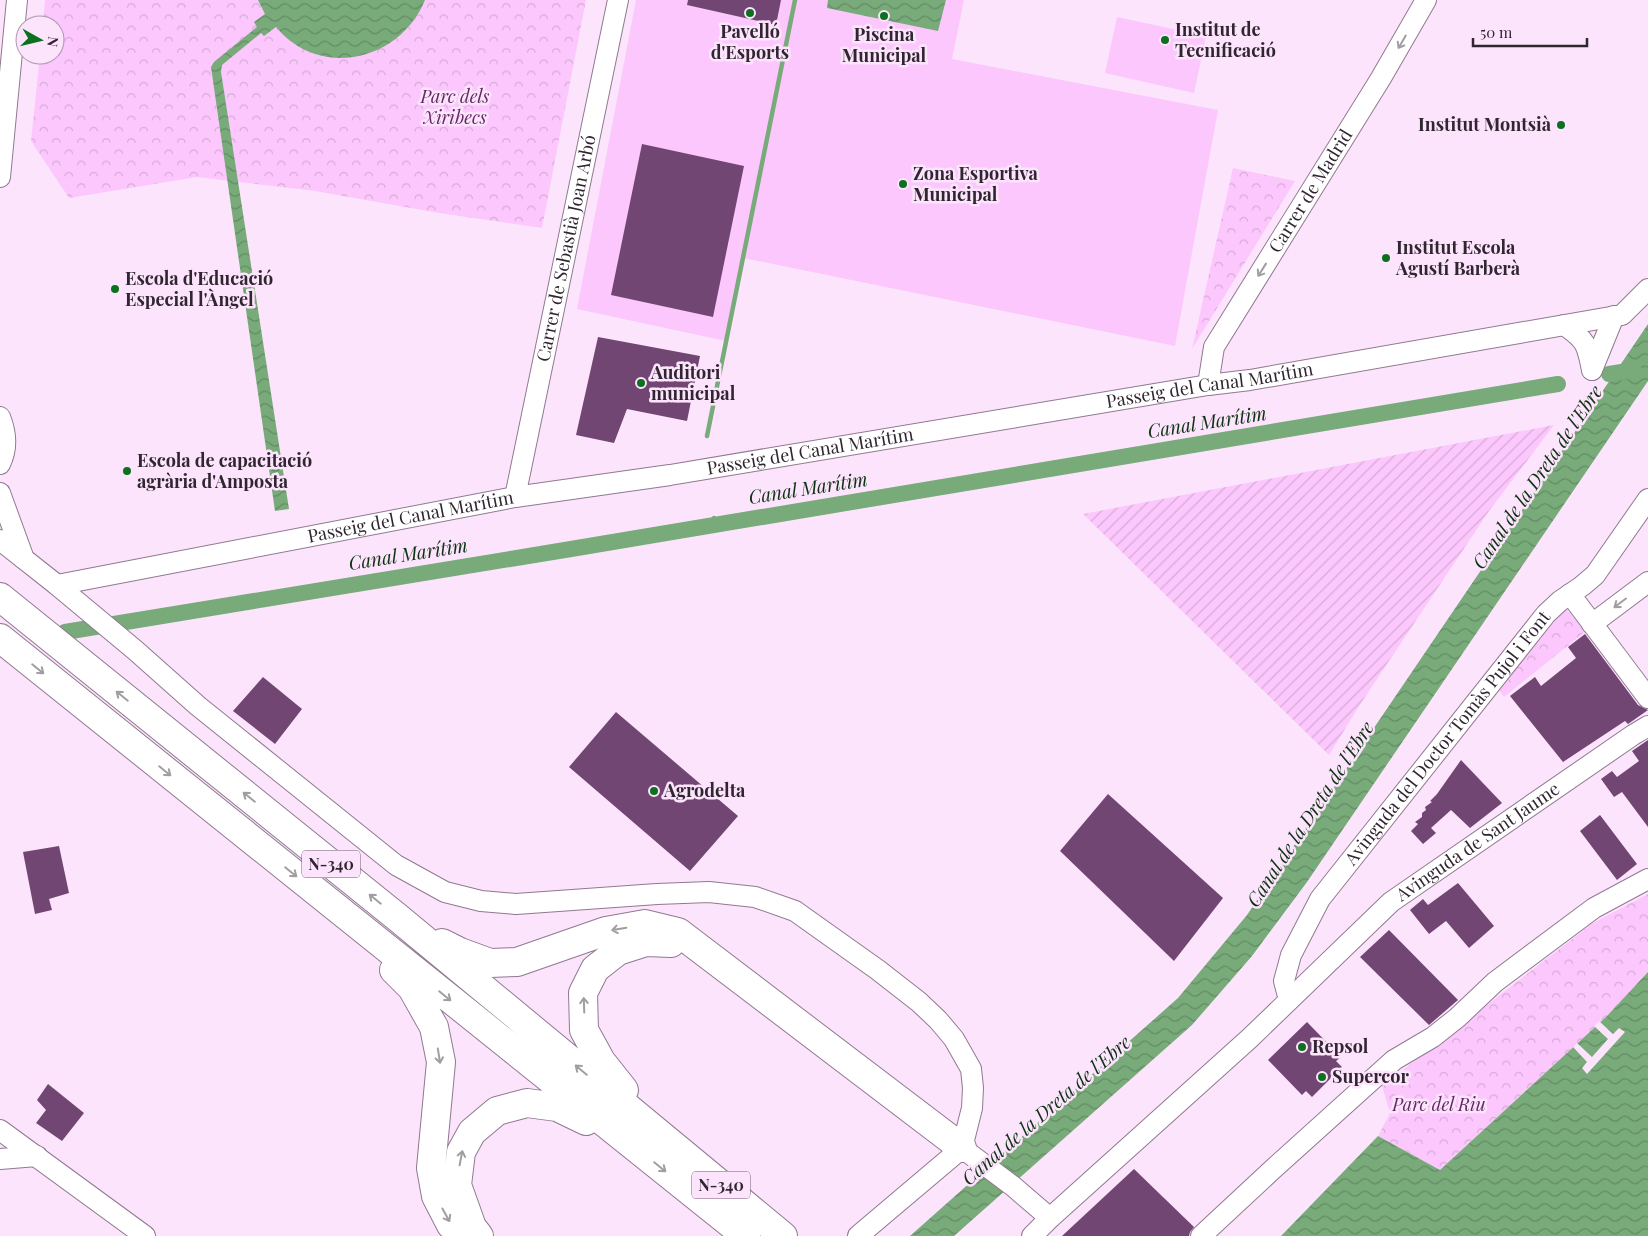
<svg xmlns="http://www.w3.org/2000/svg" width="1648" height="1236" font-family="'Playfair Display',serif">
<defs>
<pattern id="park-crowns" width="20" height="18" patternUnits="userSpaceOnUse" patternTransform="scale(1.25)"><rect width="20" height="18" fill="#fbc7fc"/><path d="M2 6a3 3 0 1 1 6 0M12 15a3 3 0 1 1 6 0" fill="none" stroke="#d7abd8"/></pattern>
<pattern id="garden-furrows" width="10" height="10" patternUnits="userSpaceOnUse" patternTransform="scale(1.25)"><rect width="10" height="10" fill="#fbc7fc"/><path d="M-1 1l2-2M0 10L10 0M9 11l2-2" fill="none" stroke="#d7abd8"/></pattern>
<pattern id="water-waves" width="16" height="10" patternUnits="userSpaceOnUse" patternTransform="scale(1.25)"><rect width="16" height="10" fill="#78ab79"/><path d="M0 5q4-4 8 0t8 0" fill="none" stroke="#638b64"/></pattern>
</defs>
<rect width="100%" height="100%" fill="#fde4fd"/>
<path fill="url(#park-crowns)" d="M45,0H586L542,228L439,213L315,191L197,177L69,198L31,141L40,55H55V25H43Z
M1233,168L1295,181L1192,349Z
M1564,606L1586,631L1504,697L1495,685Z
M1648,894V972L1606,1017L1440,1170L1378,1136L1390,1113L1382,1086L1593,923Z"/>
<path fill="url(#garden-furrows)" d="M1554,425L1489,511L1361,703L1329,755L1083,514Z"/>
<path fill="#fbc7fc" d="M636,0H964L952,59L1218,110L1175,346L743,258L726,341L577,309Z
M1117,17L1206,36L1194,93L1105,73Z"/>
<path fill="url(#water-waves)" d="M258,0H425C400,61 320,80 276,27L264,36L261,33L222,65L221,72L289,509L275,511L211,67L214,62L257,27L254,22L265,14Z
M828,0H946L938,31L827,8Z
M1648,324V381L1307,882L1252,956L1192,1025L954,1236H910L1178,998L1247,915Z
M1648,972V1236H1281L1378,1136L1440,1170L1606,1017Z"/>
<path fill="#fde4fd" d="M1599,1021L1613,1034L1619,1028L1625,1032L1587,1074L1582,1068L1587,1062L1573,1047L1577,1043L1592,1057L1608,1039L1594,1026Z"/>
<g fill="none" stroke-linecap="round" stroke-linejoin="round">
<path stroke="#78ab79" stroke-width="4.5" d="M707,436L795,0
M714,518V525"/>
<path stroke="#78ab79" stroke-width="16" d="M1609,374L1634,370
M65,632L571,549L1558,384"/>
</g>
<path fill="#724673" d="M688,0H781L776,25L687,5Z
M642,144L744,166L713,317L611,295Z
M598,337L700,356L687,421L627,409L614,443L576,435Z
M1585,634L1638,705L1648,710L1628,724L1625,721L1563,762L1510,696L1535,677L1541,686L1576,658L1568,647Z
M263,677L302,709L275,744L233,711Z
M616,712L738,816L690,871L569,767Z
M1648,740V827L1622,792L1614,797L1601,779L1612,771L1617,777L1639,761L1632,751Z
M1461,760L1502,803L1470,828L1451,810L1431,828L1436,833L1423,844L1411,831L1418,824L1415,822L1422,817V813L1426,810L1425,807L1432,802L1430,801L1437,794Z
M1108,794L1223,898L1174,961L1060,851Z
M1600,815L1637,864L1617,880L1580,831Z
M59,846L69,893L49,899L52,910L35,914L23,852Z
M1458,883L1494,926L1469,948L1446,921L1429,934L1410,910L1423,899L1428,905Z
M1389,930L1458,1000L1429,1025L1360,957Z
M1307,1022L1341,1057L1336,1061L1342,1067L1312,1097L1306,1091L1302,1095L1268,1060Z
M48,1084L84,1113L62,1141L36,1123L46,1110L37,1100Z
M1134,1169L1194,1227L1190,1232L1189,1236H1062Z"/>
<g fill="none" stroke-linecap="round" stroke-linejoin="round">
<defs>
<g id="minor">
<path d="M0,177L17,0"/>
<path d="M1564,325C1586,340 1587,344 1592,370"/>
<path d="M1592,370L1614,316"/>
<path id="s1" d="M1208,385L1214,347L1381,78L1426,0"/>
<path d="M0,417C6,432 8,448 0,464"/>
<path d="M0,493L24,559"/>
<path id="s2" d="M515,497L618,0"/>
<path d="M0,540L57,585L135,650L198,706L396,865L445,892L481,901L516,904L657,894L709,892L755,897L795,911L878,970L919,1002L938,1020L954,1039L971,1069L973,1088L972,1108L962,1148"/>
<path id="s3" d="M57,585L515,497L670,475L1208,385L1250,380L1622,315L1648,289"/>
<path d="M1570,594L1648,698"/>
<path d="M1592,624L1648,582"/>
<path id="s4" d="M1289,1000L1284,981L1291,955L1320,899L1546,614L1560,601L1582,586L1595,575L1648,499"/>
<path d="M0,1130L145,1236"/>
<path d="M962,1148L1014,1187L1050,1218"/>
<path d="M0,1159L37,1156"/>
<path d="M858,1236L962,1148"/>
<path id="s5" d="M1032,1236L1050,1218L1250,1038L1391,902L1633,735L1648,726"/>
<path d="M1201,1236L1272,1170L1394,1060L1433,1037L1457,1018L1495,982L1594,908L1648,879"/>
</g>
<path id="highway" d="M0,597L397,917L783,1236
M0,638L746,1236
M442,943L460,952L490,963L517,962L606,931L645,924L678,932L962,1148
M394,970L412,988L434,1027L441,1062L431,1168L436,1196L451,1225L466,1236
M624,1090L601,1061L584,1030L583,993L595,969L618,951L646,942L671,943
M479,1236L472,1227L457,1185L461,1152L472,1132L497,1111L527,1103L557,1107L586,1121"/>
</defs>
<use href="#minor" stroke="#907990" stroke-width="22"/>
<use href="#highway" stroke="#907990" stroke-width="30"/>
<use href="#minor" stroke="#fff" stroke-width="20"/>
<use href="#highway" stroke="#fff" stroke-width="28"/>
</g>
<defs><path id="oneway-shaft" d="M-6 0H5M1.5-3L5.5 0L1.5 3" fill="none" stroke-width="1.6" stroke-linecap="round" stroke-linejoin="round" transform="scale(1.25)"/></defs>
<g stroke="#a29da2">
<use href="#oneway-shaft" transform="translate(1402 42) rotate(120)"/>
<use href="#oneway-shaft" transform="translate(1262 270) rotate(122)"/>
<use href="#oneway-shaft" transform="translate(1620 603) rotate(143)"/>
<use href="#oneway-shaft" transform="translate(38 669) rotate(39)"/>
<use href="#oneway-shaft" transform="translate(122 696) rotate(-141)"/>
<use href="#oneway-shaft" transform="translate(165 771) rotate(39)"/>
<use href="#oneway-shaft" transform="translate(249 797) rotate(-141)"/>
<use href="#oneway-shaft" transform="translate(291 872) rotate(39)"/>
<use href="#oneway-shaft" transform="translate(375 899) rotate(-141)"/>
<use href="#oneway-shaft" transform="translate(619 929) rotate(170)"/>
<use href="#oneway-shaft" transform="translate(445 996) rotate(39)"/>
<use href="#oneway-shaft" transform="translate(584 1005) rotate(-92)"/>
<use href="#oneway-shaft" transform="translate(439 1056) rotate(81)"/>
<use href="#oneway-shaft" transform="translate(581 1070) rotate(-140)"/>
<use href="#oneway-shaft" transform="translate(461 1158) rotate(-79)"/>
<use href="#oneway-shaft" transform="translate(660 1167) rotate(39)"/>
<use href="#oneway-shaft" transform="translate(446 1215) rotate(61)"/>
</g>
<g fill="#0c701f" stroke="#fde4fd" stroke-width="2">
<circle cx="750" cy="13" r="5"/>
<circle cx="884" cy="16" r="5"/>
<circle cx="1165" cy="40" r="5"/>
<circle cx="1561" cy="125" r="5"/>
<circle cx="903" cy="184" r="5"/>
<circle cx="1386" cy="258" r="5"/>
<circle cx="115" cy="289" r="5"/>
<circle cx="641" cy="383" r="5"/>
<circle cx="127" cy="471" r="5"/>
<circle cx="654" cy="791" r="5"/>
<circle cx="1302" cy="1047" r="5"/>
<circle cx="1322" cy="1077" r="5"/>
</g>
<g text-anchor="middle" stroke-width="5" stroke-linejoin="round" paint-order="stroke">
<g fill="#fde4fd" stroke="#6e5f6e" stroke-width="1">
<rect x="302" y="850.5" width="58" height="27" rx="4"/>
<rect x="692" y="1171.5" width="58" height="27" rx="4"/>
</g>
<g font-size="16" font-weight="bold" fill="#302630">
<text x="331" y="870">N-340</text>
<text x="721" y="1191">N-340</text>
</g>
<g font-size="18" font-weight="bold" fill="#302630" stroke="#fde4fd" text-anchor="start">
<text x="1175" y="36">Institut de<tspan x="1175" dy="21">Tecnificació</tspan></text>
<text x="750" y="38" text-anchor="middle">Pavelló<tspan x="750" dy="21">d'Esports</tspan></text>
<text x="884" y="41" text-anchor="middle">Piscina<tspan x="884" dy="21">Municipal</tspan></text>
<text x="1551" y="131" text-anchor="end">Institut Montsià</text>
<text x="913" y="180">Zona Esportiva<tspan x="913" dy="21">Municipal</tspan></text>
<text x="1396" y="254">Institut Escola<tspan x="1396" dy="21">Agustí Barberà</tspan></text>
<text x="125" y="285">Escola d'Educació<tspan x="125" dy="21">Especial l'Àngel</tspan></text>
<text x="651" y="379">Auditori<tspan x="651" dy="21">municipal</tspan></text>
<text x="137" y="467">Escola de capacitació<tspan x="137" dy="21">agrària d'Amposta</tspan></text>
<text x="664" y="797">Agrodelta</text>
<text x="1312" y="1053">Repsol</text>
<text x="1332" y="1083">Supercor</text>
</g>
<g font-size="18" font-style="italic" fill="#642866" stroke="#fde4fd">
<text x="455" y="103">Parc dels<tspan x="455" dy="21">Xiribecs</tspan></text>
<text x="1439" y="1111">Parc del Riu</text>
</g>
<g font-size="18" fill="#302630" stroke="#fde4fd">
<text dy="6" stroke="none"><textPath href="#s1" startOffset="222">Carrer de Madrid</textPath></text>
<text dy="6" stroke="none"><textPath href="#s2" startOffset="254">Carrer de Sebastià Joan Arbó</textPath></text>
<text dy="6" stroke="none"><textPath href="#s3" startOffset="1170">Passeig del Canal Marítim</textPath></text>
<text dy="6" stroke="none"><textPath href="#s3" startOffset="765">Passeig del Canal Marítim</textPath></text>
<text dy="6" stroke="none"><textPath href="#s3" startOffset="360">Passeig del Canal Marítim</textPath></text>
<text dy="6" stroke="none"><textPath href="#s4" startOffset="315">Avinguda del Doctor Tomàs Pujol i Font</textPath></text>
<text dy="6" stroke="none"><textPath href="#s5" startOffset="596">Avinguda de Sant Jaume</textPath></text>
</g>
<g font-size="19" font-style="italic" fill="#0c3210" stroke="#fde4fd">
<text transform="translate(1207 422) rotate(-9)" y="7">Canal Marítim</text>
<text transform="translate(1537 477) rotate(-56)" y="7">Canal de la Dreta de l'Ebre</text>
<text transform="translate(808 488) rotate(-9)" y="7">Canal Marítim</text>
<text transform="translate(408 554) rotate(-9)" y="7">Canal Marítim</text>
<text transform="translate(1310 814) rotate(-57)" y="7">Canal de la Dreta de l'Ebre</text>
<text transform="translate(1046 1110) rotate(-41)" y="7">Canal de la Dreta de l'Ebre</text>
</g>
</g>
<g transform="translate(40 40) rotate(98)"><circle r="24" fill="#fde4fd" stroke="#ab98ab"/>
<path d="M0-4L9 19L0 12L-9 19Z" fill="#0c701f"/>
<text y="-8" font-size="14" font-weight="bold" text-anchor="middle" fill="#302630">N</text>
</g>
<path d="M1473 38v8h114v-8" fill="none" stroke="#302630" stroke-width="2.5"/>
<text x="1480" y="38" font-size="15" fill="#302630" stroke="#fde4fd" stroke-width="4" paint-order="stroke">50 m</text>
</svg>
